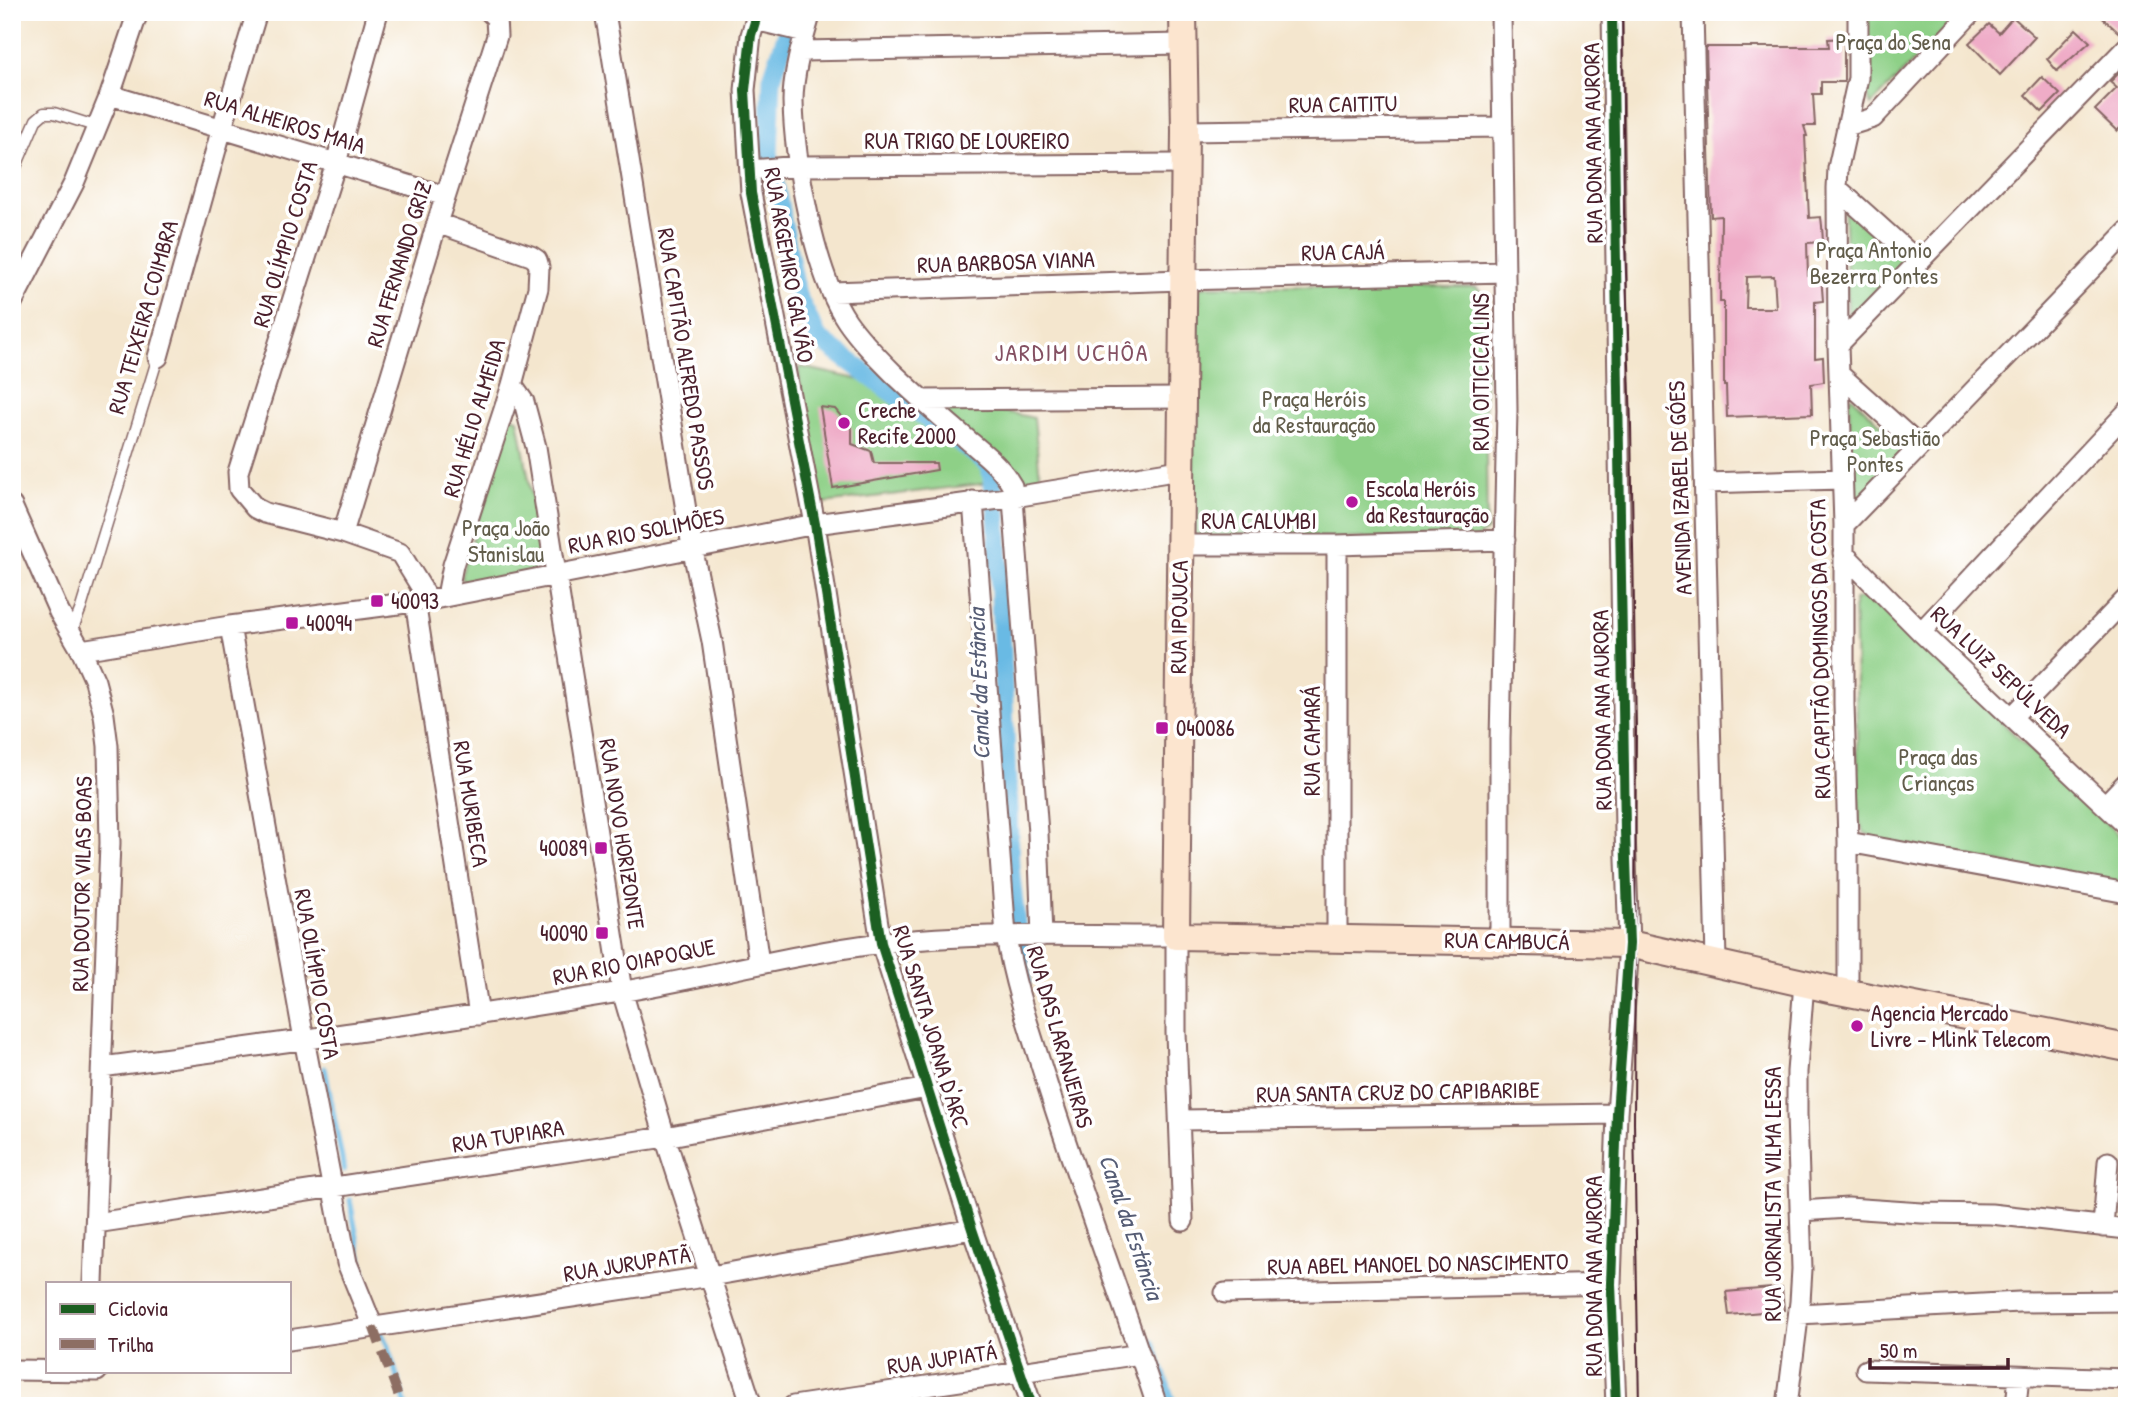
<svg xmlns="http://www.w3.org/2000/svg" width="2139" height="1418" font-family="'Patrick Hand',sans-serif">
<rect width="100%" height="100%" fill="#fff"/>
<filter id="ink" filterUnits="userSpaceOnUse"><feTurbulence type="fractalNoise" baseFrequency=".0143" numOctaves="2"/><feDisplacementMap in="SourceGraphic" scale="14" xChannelSelector="R" yChannelSelector="G"/><feConvolveMatrix kernelMatrix="1 2 1 2 8 2 1 2 1" color-interpolation-filters="sRGB"/></filter>
<filter id="wash" filterUnits="userSpaceOnUse"><feTurbulence type="fractalNoise" baseFrequency=".00686" numOctaves="4" result="noise"/><feDisplacementMap in="SourceGraphic" scale="28" xChannelSelector="R" yChannelSelector="G"/><feGaussianBlur stdDeviation="1.57" result="paint"/><feColorMatrix in="noise" values="0 0 0 0 0 0 0 0 0 0 0 0 0 0 0 0 0 1.4 0 .05"/><feComposite in="paint" operator="in"/></filter>
<g filter="url(#wash)">
<rect width="100%" height="100%" fill="#f4e6ce"/>
<path fill="#8ed087" stroke="#6c7859" stroke-width="2" d="M1863,12H1962L1871,105L1862,82Z
M1844,197L1913,261L1854,319L1848,313Z
M1207,286L1476,287L1484,295L1487,530L1476,539L1190,537L1189,290Z
M802,367L1034,418L1040,477L824,503L818,500L798,369Z
M1852,397L1908,450L1862,497L1856,499L1852,493L1849,399Z
M510,416L518,419L542,552C543,563 539,569 529,572L464,584L461,576Z
M1871,596L2127,843V887L1885,841L1864,833L1859,821L1854,600Z"/>
<g fill="none" stroke-linecap="round" stroke-linejoin="round">
<path stroke="#69bae4" stroke-width="5" d="M325,1068L344,1170
M350,1200L363,1269L370,1296
M380,1330L388,1346L406,1406"/>
<path stroke="#69bae4" stroke-width="19" d="M787,33L772,78L769,153L797,295L818,338L990,465L997,514L1010,866L1022,980
M1147,1346L1168,1406"/>
</g>
<g id="blocks">
<path fill="#efacc7" fill-rule="evenodd" d="M2096,12H2127V35L2123,36L2117,31Z
M2013,17L2035,37L2000,75L1969,43L1989,24L1999,33Z
M2076,29L2090,42L2057,71L2047,59Z
M1844,38V82H1821V94H1813L1815,126H1804L1807,136H1805L1809,218L1821,217L1822,226L1823,242L1807,243L1808,276L1821,275L1823,301L1815,302V358L1823,357L1824,382L1811,384L1812,414L1727,417L1726,386H1724V302H1720L1721,216L1711,217L1706,47H1829L1828,39ZM1774,276L1776,308H1746L1747,277Z
M2127,65V121L2117,131L2095,110L2117,88L2110,82Z
M2042,77L2060,94L2042,112L2025,95Z
M820,407L835,409L852,429V444L871,451L874,463H936L937,470L833,488Z
M1782,1287L1784,1310L1729,1315L1726,1292Z"/>
</g>
</g>
<g filter="url(#ink)">
<use href="#blocks" fill-opacity="0" stroke="#866564" stroke-width="2"/>
<g fill="none" stroke-linecap="round" stroke-linejoin="round">
<defs>
<path id="lane" d="M12,176L36,120L44,113H54L98,127
M71,633L81,608L158,357"/>
<path id="street" d="M378,12L336,163L238,472L239,489L255,508L265,513L343,533L400,553L429,600
M605,12L692,547L712,641L759,963
M758,12L751,35L745,90L751,193L815,524L881,943L972,1229L1032,1406
M811,12C803,40 793,72 793,101C794,159 814,273 847,321C860,340 877,357 893,373C917,396 942,418 968,440C984,454 1001,466 1012,486L1038,833L1042,936
M1612,12L1625,831L1629,944L1617,1114L1611,1284L1616,1406
M1693,12L1716,962
M755,20L805,32
M801,51L1183,44
M110,95L445,196
M1847,126L1873,118L1972,12
M1185,131L1503,127
M750,170L800,166L1184,164
M1837,188L1919,262
M437,223L531,256L537,260L539,267L538,288L512,385L453,565L447,596
M832,292L1182,280L1505,272
M12,303L74,183L110,95L138,12
M1838,345L2127,47
M158,357L222,128L257,12
M1839,374L1919,446
M512,385L524,402L536,447L622,991L665,1137L752,1406
M922,400L1182,398
M1706,483L1842,479
M973,501L1006,936C1015,989 1031,1033 1047,1084C1081,1192 1122,1298 1157,1406
M12,506L59,612L81,650L95,681L104,715L108,746L110,843L93,1283
M1844,525L2127,232
M343,533L437,223L497,36L496,18L490,12
M1180,545H1337L1505,540
M1337,545V938
M1843,553L1921,632L2127,826
M415,601L479,1015
M230,626L304,1039L347,1263L373,1327
M1921,632L2127,412
M81,650L230,626L429,600L815,524L1014,497L1180,470
M2012,717L2127,598
M2105,805L2127,782
M1848,842L2127,893
M1500,941V740L1507,410L1501,12
M1848,993V842L1844,704V525L1838,345L1837,188L1838,168L1858,78V12
M102,1067C273,1044 444,1021 614,993C704,978 792,954 882,943C979,932 1078,936 1176,936V1033L1183,1221
M1180,1120L1617,1114
M1800,1211L1848,1208L1922,1213L1991,1214L2127,1229
M96,1223L665,1137L927,1088
M2103,1227L2108,1162
M1225,1293L1611,1284
M1799,1314L2019,1302L2127,1301
M289,1340L711,1276L972,1229
M12,1370L97,1371
M1866,1370L2127,1379
M793,1406L1140,1354
M1787,1406L1800,1302L1802,1269L1797,1114V1072L1804,983
M2016,1406L2019,1376"/>
<path id="secondary" d="M1183,12L1185,131L1176,936L1629,944L1834,990L2127,1048"/>
</defs>
<use href="#lane" stroke="#866564" stroke-width="13"/>
<use href="#street" stroke="#866564" stroke-width="23"/>
<use href="#secondary" stroke="#866564" stroke-width="30"/>
<use href="#lane" stroke="#fff" stroke-width="10"/>
<use href="#street" stroke="#fff" stroke-width="19"/>
<use href="#secondary" stroke="#fce5cf" stroke-width="26"/>
<path stroke="#4a1f2b" stroke-width="2" d="M1622,12L1624,213L1631,425L1636,730L1634,1123L1639,1406"/>
<path stroke="#8d6e63" stroke-width="9" stroke-dasharray="18 9" stroke-linecap="butt" d="M373,1327L402,1406"/>
<defs>
<path id="cycleway" d="M758,12L751,35L745,90L751,193L815,524L881,943L972,1229L1032,1406
M1612,12L1625,831L1629,944L1617,1114L1611,1284L1616,1406"/>
</defs>
<use href="#cycleway" stroke="#fff" stroke-width="15"/>
<use href="#cycleway" stroke="#1b5e20" stroke-width="10"/>
</g>
</g>
<g fill="#b5179e" stroke="#fff" stroke-width="2.5">
<circle cx="844" cy="423" r="7"/>
<circle cx="1352" cy="502" r="7"/>
<rect x="370" y="594" width="14" height="14" rx="3.5"/>
<rect x="285" y="616" width="14" height="14" rx="3.5"/>
<rect x="1155" y="721" width="14" height="14" rx="3.5"/>
<rect x="594" y="841" width="14" height="14" rx="3.5"/>
<rect x="595" y="926" width="14" height="14" rx="3.5"/>
<circle cx="1857" cy="1026" r="7"/>
</g>
<g text-anchor="middle" stroke-width="7" stroke-linejoin="round" paint-order="stroke">
<g font-size="23" fill="#625d4b" stroke="#fff">
<text x="1893" y="50">Praça do Sena</text>
<text x="1874" y="258">Praça Antonio<tspan x="1874" dy="26">Bezerra Pontes</tspan></text>
<text x="1314" y="407">Praça Heróis<tspan x="1314" dy="26">da Restauração</tspan></text>
<text x="1875" y="446">Praça Sebastião<tspan x="1875" dy="26">Pontes</tspan></text>
<text x="506" y="536">Praça João<tspan x="506" dy="26">Stanislau</tspan></text>
<text x="1938" y="765">Praça das<tspan x="1938" dy="26">Crianças</tspan></text>
</g>
<g font-size="23" fill="#4a1f2b" stroke="#fff">
<text transform="translate(1343 104) rotate(-1)" y="8">RUA CAITITU</text>
<text transform="translate(285 122) rotate(17)" y="8">RUA ALHEIROS MAIA</text>
<text x="967" y="149">RUA TRIGO DE LOUREIRO</text>
<text transform="translate(1593 143) rotate(-91)" y="8">RUA DONA ANA AURORA</text>
<text transform="translate(285 244) rotate(-73)" y="8">RUA OLÍMPIO COSTA</text>
<text transform="translate(1343 252) rotate(-1)" y="8">RUA CAJÁ</text>
<text transform="translate(1006 262) rotate(-2)" y="8">RUA BARBOSA VIANA</text>
<text transform="translate(399 264) rotate(-73)" y="8">RUA FERNANDO GRIZ</text>
<text transform="translate(789 265) rotate(80)" y="8">RUA ARGEMIRO GALVÃO</text>
<text transform="translate(143 317) rotate(-74)" y="8">RUA TEIXEIRA COIMBRA</text>
<text transform="translate(686 359) rotate(81)" y="8">RUA CAPITÃO ALFREDO PASSOS</text>
<text transform="translate(1481 372) rotate(-90)" y="8">RUA OITICICA LINS</text>
<text transform="translate(474 418) rotate(-73)" y="8">RUA HÉLIO ALMEIDA</text>
<text transform="translate(1680 488) rotate(-92)" y="8">AVENIDA IZABEL DE GÓES</text>
<text x="1259" y="529">RUA CALUMBI</text>
<text transform="translate(646 531) rotate(-11)" y="8">RUA RIO SOLIMÕES</text>
<text transform="translate(1179 617) rotate(-89)" y="8">RUA IPOJUCA</text>
<text transform="translate(1820 649) rotate(-91)" y="8">RUA CAPITÃO DOMINGOS DA COSTA</text>
<text transform="translate(2001 672) rotate(43)" y="8">RUA LUIZ SEPÚLVEDA</text>
<text transform="translate(1602 710) rotate(-91)" y="8">RUA DONA ANA AURORA</text>
<text transform="translate(1312 741) rotate(-90)" y="8">RUA CAMARÁ</text>
<text transform="translate(471 804) rotate(81)" y="8">RUA MURIBECA</text>
<text transform="translate(622 834) rotate(81)" y="8">RUA NOVO HORIZONTE</text>
<text transform="translate(82 884) rotate(-89)" y="8">RUA DOUTOR VILAS BOAS</text>
<text transform="translate(1507 941) rotate(1)" y="8">RUA CAMBUCÁ</text>
<text transform="translate(634 962) rotate(-11)" y="8">RUA RIO OIAPOQUE</text>
<text transform="translate(317 974) rotate(80)" y="8">RUA OLÍMPIO COSTA</text>
<text transform="translate(931 1027) rotate(73)" y="8">RUA SANTA JOANA D'ARC</text>
<text transform="translate(1060 1037) rotate(74)" y="8">RUA DAS LARANJEIRAS</text>
<text transform="translate(1398 1092) rotate(-1)" y="8">RUA SANTA CRUZ DO CAPIBARIBE</text>
<text transform="translate(508 1136) rotate(-9)" y="8">RUA TUPIARA</text>
<text transform="translate(1773 1194) rotate(-90)" y="8">RUA JORNALISTA VILMA LESSA</text>
<text transform="translate(627 1264) rotate(-9)" y="8">RUA JURUPATÃ</text>
<text transform="translate(1418 1264) rotate(-1)" y="8">RUA ABEL MANOEL DO NASCIMENTO</text>
<text transform="translate(1594 1276) rotate(-90)" y="8">RUA DONA ANA AURORA</text>
<text transform="translate(942 1359) rotate(-8)" y="8">RUA JUPIATÁ</text>
</g>
<g font-size="23" fill="#4a1f2b" stroke="#fff" text-anchor="start">
<text x="858" y="418">Creche<tspan x="858" dy="26">Recife 2000</tspan></text>
<text x="1366" y="497">Escola Heróis<tspan x="1366" dy="26">da Restauração</tspan></text>
<text x="391" y="609">40093</text>
<text x="306" y="631">40094</text>
<text x="1176" y="736">040086</text>
<text x="587" y="856" text-anchor="end">40089</text>
<text x="588" y="941" text-anchor="end">40090</text>
<text x="1871" y="1021">Agencia Mercado<tspan x="1871" dy="26">Livre - Mlink Telecom</tspan></text>
</g>
<g font-size="24" letter-spacing="2" fill="#845062" stroke="#fff">
<text x="1072" y="361">JARDIM UCHÔA</text>
</g>
<g font-size="24" font-style="italic" fill="#565d75" stroke="#fff">
<text transform="translate(979 684) rotate(-92)" y="8">Canal da Estância</text>
<text transform="translate(1131 1227) rotate(71)" y="8">Canal da Estância</text>
</g>
</g>
<rect width="2139" height="1418" fill="none" stroke="#fff" stroke-width="42"/>
<rect x="46" y="1282" width="245" height="91" fill="#ffffff" stroke="#b7a5aa" stroke-width="2"/>
<rect x="60" y="1304" width="35" height="10" fill="#1b5e20" stroke="#b7a5aa" stroke-width="2"/>
<text x="108" y="1316" font-size="21" fill="#4a1f2b">Ciclovia</text>
<rect x="60" y="1339" width="35" height="10" fill="#8d6e63" stroke="#b7a5aa" stroke-width="2"/>
<text x="108" y="1352" font-size="21" fill="#4a1f2b">Trilha</text>
<path d="M1870 1358v10h138v-10" fill="none" stroke="#4a1f2b" stroke-width="3.5"/>
<text x="1880" y="1358" font-size="21" fill="#4a1f2b" stroke="#ffffff" stroke-width="5" paint-order="stroke">50 m</text>
</svg>
